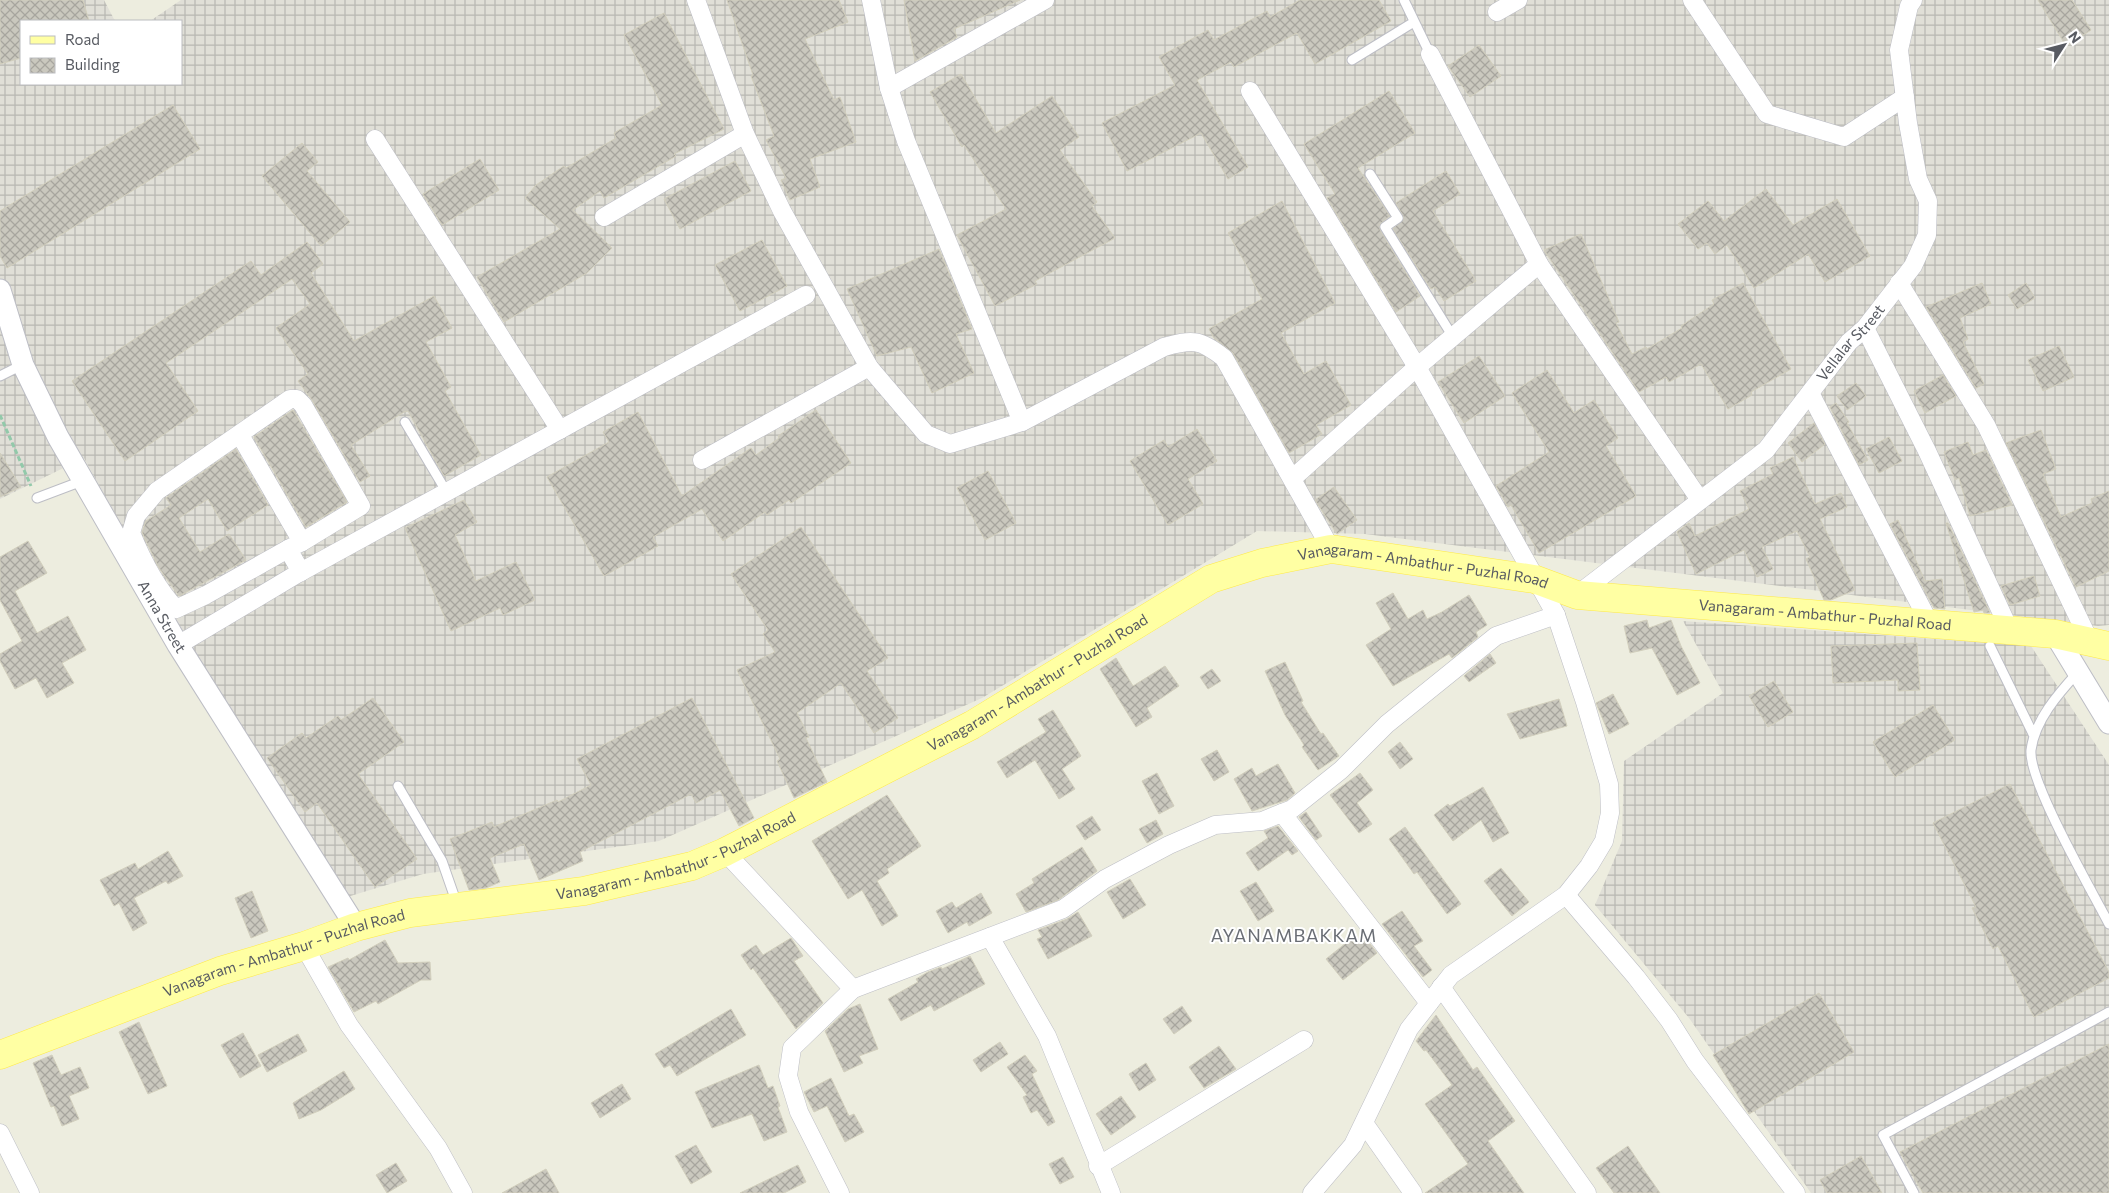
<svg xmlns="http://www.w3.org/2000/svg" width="2109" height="1193" font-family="Commissioner,sans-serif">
<defs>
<pattern id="industrial-grid" width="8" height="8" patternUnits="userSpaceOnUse" patternTransform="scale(1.25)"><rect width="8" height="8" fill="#e0dfd7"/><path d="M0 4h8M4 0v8" fill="none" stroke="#b8b8b2"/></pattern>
<pattern id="building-cross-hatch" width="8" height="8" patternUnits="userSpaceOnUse" patternTransform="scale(1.25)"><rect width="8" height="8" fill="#cac8be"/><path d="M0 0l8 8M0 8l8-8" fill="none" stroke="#a7a59e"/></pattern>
</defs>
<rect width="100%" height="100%" fill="#ededdf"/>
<path fill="url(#industrial-grid)" d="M0,0H104L115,21H21V84H181V21H150L181,0H2109V625L2098,626L1365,534L1257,531L982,698L659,841L423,874L347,897L203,675L84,458L0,499Z
M1683,621L2031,646L2109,765V1193H1811L1689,1018L1595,905L1622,841L1624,761L1723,693Z"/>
<path fill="url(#building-cross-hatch)" stroke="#d2cfbd" d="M0,0H83L89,21H21V58L0,64Z
M727,0H839L848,22L805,39L834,100L840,97L856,142L810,159L820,187L790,200L781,180L786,178L766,140L774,136L751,76L753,75Z
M904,0H1020L954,29L957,37L915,61Z
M1300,0H1379L1391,21L1315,64L1297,33L1234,67L1231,62L1197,80L1248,167L1228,179L1201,133L1127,171L1102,123L1175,85L1159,57L1208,30L1214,40L1267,11L1270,17Z
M2038,0H2072L2091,30L2066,46Z
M664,13L724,129L674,154L676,156L604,198L600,191L573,210L612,248L587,273L504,322L477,277L560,229L525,198L536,185L564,166L566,168L616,138L614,133L662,105L624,35Z
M1479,45L1501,76L1470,97L1448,66Z
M961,74L996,133L1052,96L1079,137L1060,150L1097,202L1092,206L1115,238L1035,281L1037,284L995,306L957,235L1006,209L964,145L962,147L930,92Z
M1389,91L1415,133L1358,168L1390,216L1380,224V230L1420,296L1396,312L1327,198L1335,194L1304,144Z
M173,105L200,149L7,268L0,256V211Z
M302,143L318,162L307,171L350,222L321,246L262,176Z
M480,159L499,190L442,225L423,194Z
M735,161L751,191L680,229L664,199Z
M1446,171L1460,194L1433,211L1476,281L1444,301L1435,287L1431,289L1393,229L1404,218L1396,203Z
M1766,189L1793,225L1837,199L1870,256L1825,282L1808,254L1754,288L1727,245L1715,254L1707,243L1698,249L1678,224L1708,201L1724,221Z
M1282,201L1335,303L1281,333L1304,374L1326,361L1351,405L1316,425L1322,434L1289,453L1233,353L1214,338L1209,329L1262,299L1250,276L1252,275L1228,233Z
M1581,234L1619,322L1616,323L1632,354L1646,347L1647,349L1682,328L1681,326L1714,304L1712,300L1743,283L1791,369L1751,392L1752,395L1728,409L1701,364L1669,382L1666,377L1639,392L1544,250Z
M762,240L787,286L740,311L715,265Z
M307,242L323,264L311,273L354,341L434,296L452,328L426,342L451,387L445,391L481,455L444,476L408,411L404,412L351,445L370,476L360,482L312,400L298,381L308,374L276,328L310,304L292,279L166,363L198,411L125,461L72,381L251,261L261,275Z
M939,249L972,329L956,334L974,373L932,393L911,347L877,356L847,289Z
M1982,283L1991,304L1960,318L1968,339L1963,342L1984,384L1976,388L1926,307Z
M2026,283L2035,298L2017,309L2008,295Z
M2059,346L2074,377L2043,391L2028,360Z
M1479,356L1505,396L1464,423L1438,382Z
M1547,370L1574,413L1594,400L1618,438L1606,446L1636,496L1539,553L1511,505L1508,507L1496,486L1549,452L1512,393Z
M1943,375L1956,396L1925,413L1914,391Z
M1856,383L1866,396L1847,410L1837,396Z
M1836,403L1849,422L1847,423L1868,460L1859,465L1830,407Z
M293,410L347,502L306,527L254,437Z
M816,410L851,463L791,503L789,500L767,515L765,512L723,541L702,509L653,537L658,546L604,576L547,477L609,442L603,432L638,412L682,496L751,448L756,455L779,438L778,436Z
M1814,423L1825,444L1802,462L1788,443Z
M1197,429L1217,461L1188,479L1203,504L1168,525L1130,461L1164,440L1168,447Z
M2041,430L2056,469L2043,474L2061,517L2092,503L2091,499L2109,491V571L2076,587L2006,443Z
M1889,437L1902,461L1879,473L1866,449Z
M1968,442L1973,455L1986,450L2012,505L1970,516L1959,478L1955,480L1944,452Z
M236,449L268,505L227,531L208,499L179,518L200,552L229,534L246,560L179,596L159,568L145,539L142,532L146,521L171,505L166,498Z
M0,453L21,487L0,497Z
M1793,457L1815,504L1841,493L1847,507L1820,519L1855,590L1831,600H1824L1806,559L1810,557L1797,531L1762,547L1773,569L1757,577L1744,550L1696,574L1677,532L1689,523L1695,536L1749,509L1740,491L1773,474L1770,468Z
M988,471L1016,523L985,540L957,488Z
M1334,487L1357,520L1337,534L1315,500Z
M464,500L477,522L455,535L476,581L516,562L535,600L503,615L500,608L451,631L405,528Z
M1898,520L1925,581L1942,579L1945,609L1934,608L1890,524Z
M1946,523H1948L1990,613H1984L1983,610L1974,612Z
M801,527L888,658L867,671L898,718L874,733L841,683L797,713L809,737L806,738L827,782L794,798L777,761L780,759L737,670L775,652L763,634L768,630L731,574Z
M28,541L47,573L15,591L37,633L68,616L86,650L62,663L74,683L47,698L36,678L15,689L0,661V654L22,641L0,600V557Z
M2034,576L2040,596L2010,605L2001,586Z
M1393,593L1408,619L1423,610L1427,619L1442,612L1469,595L1487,625L1476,632L1478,637L1452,658L1449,654L1393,686L1366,645L1391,629L1376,603Z
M1647,620L1649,628L1671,620L1681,646L1700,683L1677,695L1652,648L1630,653L1624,626Z
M1917,643L1920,690L1898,691V680L1833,683L1831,646Z
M1490,654L1496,663L1469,682L1464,676Z
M1116,658L1133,686L1165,666L1179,686L1147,708L1152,717L1136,727L1100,669Z
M1285,662L1303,701L1301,702L1321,734L1323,733L1339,756L1318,770L1302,747L1304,745L1285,715L1265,671Z
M1212,669L1221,681L1208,689L1200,677Z
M1774,681L1793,712L1768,727L1749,696Z
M1613,694L1629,724L1609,734L1596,703Z
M373,698L404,742L358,774L417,859L375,887L317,803L305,812L267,758L302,733L306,738L338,716L341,720Z
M692,698L754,818L739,826L720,790L696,803L691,794L580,852L583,861L539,880L524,844L490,858L500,882L486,888L469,890L450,839L492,822L494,827L557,800L558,802L591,785L577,759Z
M1559,699L1567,726L1520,739L1507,714Z
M1933,705L1955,740L1895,777L1873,742Z
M1053,710L1081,756L1062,769L1075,789L1059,799L1035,760L1007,778L997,762L1046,732L1038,719Z
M1400,742L1413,759L1400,769L1388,752Z
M1217,750L1229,772L1214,781L1201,759Z
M1278,764L1295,793L1287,800L1252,811L1234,779L1252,768L1256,776Z
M1157,773L1174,806L1159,814L1142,781Z
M1360,773L1373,790L1357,803L1372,824L1359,833L1330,795Z
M2010,784L2109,972V978L2034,1017L1998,946L1993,949L1972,908L1976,907L1933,823Z
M1483,787L1509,833L1493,842L1481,820L1453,841L1434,815L1448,804L1450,806Z
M887,795L921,846L887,869L889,873L877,881L898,916L882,926L862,890L848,899L812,841Z
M1306,812L1322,836L1316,840L1299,817Z
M1092,816L1101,830L1085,840L1076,826Z
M1156,820L1163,834L1147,843L1139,829Z
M1278,826L1298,851L1292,855L1288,850L1258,871L1246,853L1268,838L1264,831Z
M1405,827L1461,904L1447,914L1417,872L1414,874L1389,839Z
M1082,847L1097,871L1058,900L1026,912L1016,894L1034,883L1032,879Z
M168,851L183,876L168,884L166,881L134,898L147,923L133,931L119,903L114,906L100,880L135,863L138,869Z
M1501,868L1529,902L1512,916L1484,881Z
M1130,879L1146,905L1123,919L1107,892Z
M1256,882L1274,911L1258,921L1240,891Z
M252,891L268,931L251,938L235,898Z
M981,893L992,913L969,926L967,922L948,933L936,911L952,902L956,908Z
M1402,911L1423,941L1414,946L1432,970L1423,977L1382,924Z
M1078,912L1092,936L1048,959L1037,939L1042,937L1038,930L1067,919Z
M1364,936L1377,953L1343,980L1326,959L1351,939L1354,943Z
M791,938L803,956L794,961L823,1003L796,1029L753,968L751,970L741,955L756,945L763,955Z
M385,940L398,963L430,962L431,980H421L378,1004L376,1001L354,1012L328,967L348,958L349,960Z
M970,956L985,984L934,1011L931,1005L901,1021L888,999L918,982L916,979L928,972L941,967L942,969Z
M1819,993L1854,1052L1749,1114L1713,1055Z
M860,1004L878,1049L859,1056L863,1063L844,1072L825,1031L848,1009Z
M1182,1006L1192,1021L1174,1034L1163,1019Z
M731,1009L746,1035L677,1076L670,1065L664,1068L655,1054Z
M1436,1015L1473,1070L1477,1067L1515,1121L1488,1141L1524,1193H1425L1468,1164L1425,1104L1452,1085L1426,1050L1424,1051L1416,1041Z
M139,1022L167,1086L148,1094L119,1032Z
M243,1033L261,1066L240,1078L221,1045Z
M298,1034L307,1051L267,1072L258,1055Z
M1000,1042L1008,1054L981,1072L973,1060Z
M2109,1044V1193H1923L1900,1152Z
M1219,1046L1236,1069L1204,1088L1189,1067Z
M52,1055L61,1075L80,1067L89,1088L69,1096L79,1119L62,1126L54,1106L51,1107L33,1063Z
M1025,1055L1037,1071L1032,1074L1055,1122L1048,1126L1037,1110L1031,1113L1023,1097L1027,1095L1007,1067Z
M1146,1063L1156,1080L1139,1091L1129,1074Z
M759,1065L768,1088L773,1086L780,1106L778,1107L787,1132L764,1141L752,1114L712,1128L695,1092Z
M344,1071L355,1089L321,1110L299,1119L293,1103Z
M831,1078L849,1116L854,1114L864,1132L845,1142L827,1106L814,1112L804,1092Z
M622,1084L631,1099L600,1118L591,1103Z
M1121,1096L1136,1117L1111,1135L1096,1114Z
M696,1145L712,1172L691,1184L675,1156Z
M1628,1146L1644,1170L1660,1193H1614L1596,1168Z
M1861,1156L1882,1193H1827L1820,1180Z
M1063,1157L1074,1177L1060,1184L1049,1164Z
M396,1163L407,1181L387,1193L376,1175Z
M798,1165L806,1182L784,1193H740Z
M546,1169L559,1193H502Z"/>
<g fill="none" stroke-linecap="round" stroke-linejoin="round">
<defs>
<path id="service" d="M1404,0L1430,54
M1352,60L1414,22
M1370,174L1398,218L1385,227L1453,337
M0,376L22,365
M405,422L446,491
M37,498L82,481
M1990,646L2034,736
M2078,672C2058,694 2035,720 2031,750C2028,781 2092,891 2109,924
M398,786L442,861L457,904
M1914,1193L1883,1135L2109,1012"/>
<g id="minor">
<path d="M696,0L745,134L782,211L869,367L926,434L950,444L1022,422L1164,347C1193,339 1200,339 1224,358L1331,549"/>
<path d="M871,0L889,88L906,141L1022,422"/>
<path d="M1692,0L1767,114L1844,137L1905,97"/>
<path d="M1497,12L1518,0"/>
<path d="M1430,54L1539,264"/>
<path d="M889,88L1045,0"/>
<path d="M1250,91L1417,367L1556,615L1585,702L1609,784L1610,813L1604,841L1589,866L1566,895L1451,975L1409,1029L1353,1145L1312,1193"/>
<path d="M375,139L560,430"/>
<path d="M604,217L745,134"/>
<path d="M1899,283L1986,425L2090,642"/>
<path d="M1865,328L1927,451L2010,631"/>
<path d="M1810,393L1930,624"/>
<path d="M240,435L302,542L288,549L301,572"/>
<path d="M702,460L869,367"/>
<path d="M1293,478L1417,367L1539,264L1700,500"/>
<path d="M288,549L206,595L176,609C156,588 142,560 131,533L136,516L157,491L290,399H297L303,405L361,506L302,542"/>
<path id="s1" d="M1577,595L1766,450L1849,342L1865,328L1913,266L1927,235L1928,201L1918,179L1908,123L1899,50L1909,6L1913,0"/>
<path d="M178,645L297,574L806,295"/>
<path d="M1282,813L1429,1003"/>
<path d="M725,852L853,989L792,1048L788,1076L799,1112L840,1193"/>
<path d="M1566,895L1636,977L1669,1020L1695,1061L1796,1193"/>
<path d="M990,937L1047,1036L1111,1193"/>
<path d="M304,946L349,1025L438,1148L463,1193"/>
<path d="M1441,987L1587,1193"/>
<path d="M853,989L1063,909L1105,879L1169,845L1215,825L1262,821L1292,809L1341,770L1387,724L1496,636L1556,615"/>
<path d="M1364,1123L1413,1193"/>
<path d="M0,1133L30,1193"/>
<path d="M1098,1166L1304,1040"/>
</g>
<g id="tertiary">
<path id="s2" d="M0,290L23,365L58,437L178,645L356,927"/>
<path d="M2055,634L2109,723"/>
</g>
<g id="primary">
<path id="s3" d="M0,1055L220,971L304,946L356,927L410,913L584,891L692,866L725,852L972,725L1211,579L1262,563L1331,549L1534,579L1577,595L2055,634L2109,646"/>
</g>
</defs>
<use href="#service" stroke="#bdbec5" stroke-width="11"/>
<use href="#minor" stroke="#bdbec5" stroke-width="19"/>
<use href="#tertiary" stroke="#bdbec5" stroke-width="23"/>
<use href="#primary" stroke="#ffea47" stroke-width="29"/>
<path stroke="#92c9aa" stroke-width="3" stroke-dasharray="5 2.5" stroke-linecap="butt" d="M0,415L31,486"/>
<use href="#service" stroke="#fff" stroke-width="9"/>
<use href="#minor" stroke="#fff" stroke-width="18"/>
<use href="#tertiary" stroke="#fff" stroke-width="21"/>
<use href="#primary" stroke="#ffffa3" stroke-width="28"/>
</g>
<g text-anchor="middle" stroke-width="4" stroke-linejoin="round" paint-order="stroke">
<g font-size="15" fill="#585b62" stroke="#fff">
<text dy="5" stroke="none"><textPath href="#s1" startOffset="375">Vellalar Street</textPath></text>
<text dy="5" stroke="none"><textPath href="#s3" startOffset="1531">Vanagaram - Ambathur - Puzhal Road</textPath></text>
<text dy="5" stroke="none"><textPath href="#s3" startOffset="1938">Vanagaram - Ambathur - Puzhal Road</textPath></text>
<text dy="5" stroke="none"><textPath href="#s2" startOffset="366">Anna Street</textPath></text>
<text dy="5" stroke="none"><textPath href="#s3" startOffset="1112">Vanagaram - Ambathur - Puzhal Road</textPath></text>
<text dy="5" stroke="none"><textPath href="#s3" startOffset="708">Vanagaram - Ambathur - Puzhal Road</textPath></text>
<text dy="5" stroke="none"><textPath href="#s3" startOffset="302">Vanagaram - Ambathur - Puzhal Road</textPath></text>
</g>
<g font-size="18" letter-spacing="1" fill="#696d74" stroke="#fff">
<text x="1294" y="942">AYANAMBAKKAM</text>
</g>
</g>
<rect x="20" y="20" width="162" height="65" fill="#ffffff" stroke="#bcbdc0"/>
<rect x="30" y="36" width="25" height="8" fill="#ffffa3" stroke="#bcbdc0"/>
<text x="65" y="45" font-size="15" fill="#585b62">Road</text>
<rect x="30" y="58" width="25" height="15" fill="url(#building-cross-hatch)" stroke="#bcbdc0"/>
<text x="65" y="70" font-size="15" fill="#585b62">Building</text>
<g transform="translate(2064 45) rotate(54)" stroke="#ffffff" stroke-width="4" paint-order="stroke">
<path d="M0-4L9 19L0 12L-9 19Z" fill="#585b62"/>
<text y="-8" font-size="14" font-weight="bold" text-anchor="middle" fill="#585b62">N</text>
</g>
</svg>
